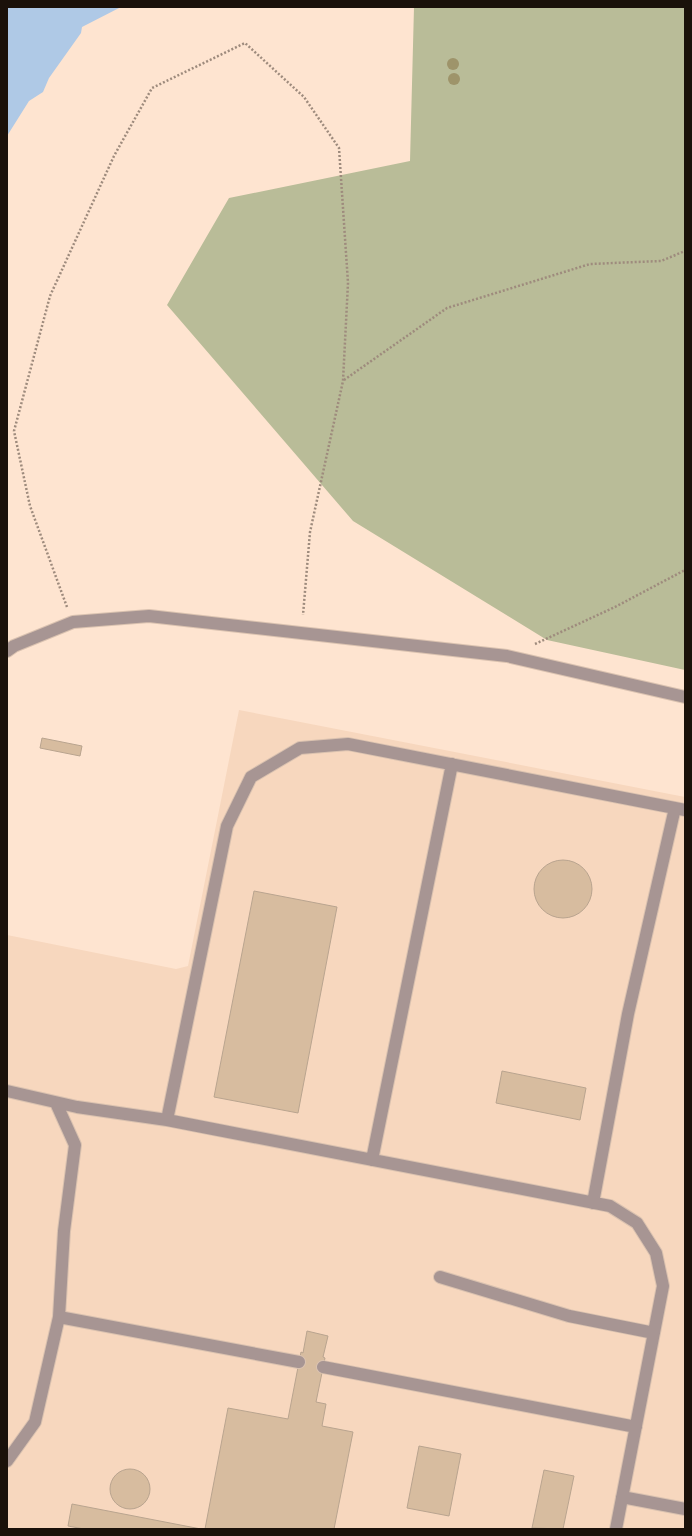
<svg xmlns="http://www.w3.org/2000/svg" width="692" height="1536" font-family="Quicksand,sans-serif">
<rect width="100%" height="100%" fill="#fee4d0"/>
<path fill="#f7d7be" d="M239,710L685,797V1529H7V935L176,969L188,966Z"/>
<path fill="#b9bc98" d="M414,7H685V670L547,640L353,521L167,305L229,198L410,161Z"/>
<path fill="#afc9e6" d="M7,7H121L82,27L81,33L49,78L43,92L29,101L7,136Z"/>
<path fill="#d7bc9f" stroke="#b9a48f" d="M42,738L82,746L80,756L40,748Z
M534 889a29 29 0 1 1 58 0a29 29 0 1 1-58 0Z
M254,891L337,907L298,1113L214,1097Z
M502,1071L586,1088L580,1120L496,1103Z
M307,1331L328,1336L323,1357L325,1358L316,1402L326,1404L322,1426L353,1432L334,1529H205L228,1408L288,1419L299,1362L301,1352L303,1353Z
M419,1446L461,1454L449,1516L407,1508Z
M110 1489a20 20 0 1 1 40 0a20 20 0 1 1-40 0Z
M544,1470L574,1476L563,1529L532,1528Z
M72,1504L201,1529H84L68,1526Z"/>
<g fill="none" stroke-linecap="round" stroke-linejoin="round">
<defs>
<path id="lane" d="M7,651L14,646L73,622L149,616L507,656L685,697
M7,1091L77,1107L167,1120L213,1129L610,1206L637,1223L656,1253L663,1286L616,1529
M167,1120L227,826L251,777L300,748L348,744L685,810
M372,1160L452,764
M593,1203L628,1014L675,808
M440,1277L569,1316L654,1333
M59,1317L299,1362
M323,1367L636,1427
M7,1461L35,1422L59,1317L64,1231L75,1145L56,1103
M622,1497L685,1509"/>
</defs>
<use href="#lane" stroke="#dac2b0" stroke-width="14"/>
<path stroke="#9e8b7d" stroke-width="2.5" stroke-dasharray="2 2" stroke-linecap="butt" d="M344,380L447,308L590,264L661,261L685,251
M67,607L30,506L14,431L50,296L114,156L152,88L245,43L304,97L339,148L348,283L343,381L310,532L303,615
M535,644L615,607L685,570"/>
<use href="#lane" stroke="#a79593" stroke-width="12"/>
</g>
<g fill="#9e946a">
<circle cx="453" cy="64" r="6"/>
<circle cx="454" cy="79" r="6"/>
</g>
<rect width="692" height="1536" fill="none" stroke="#1a110a" stroke-width="16"/>
</svg>
